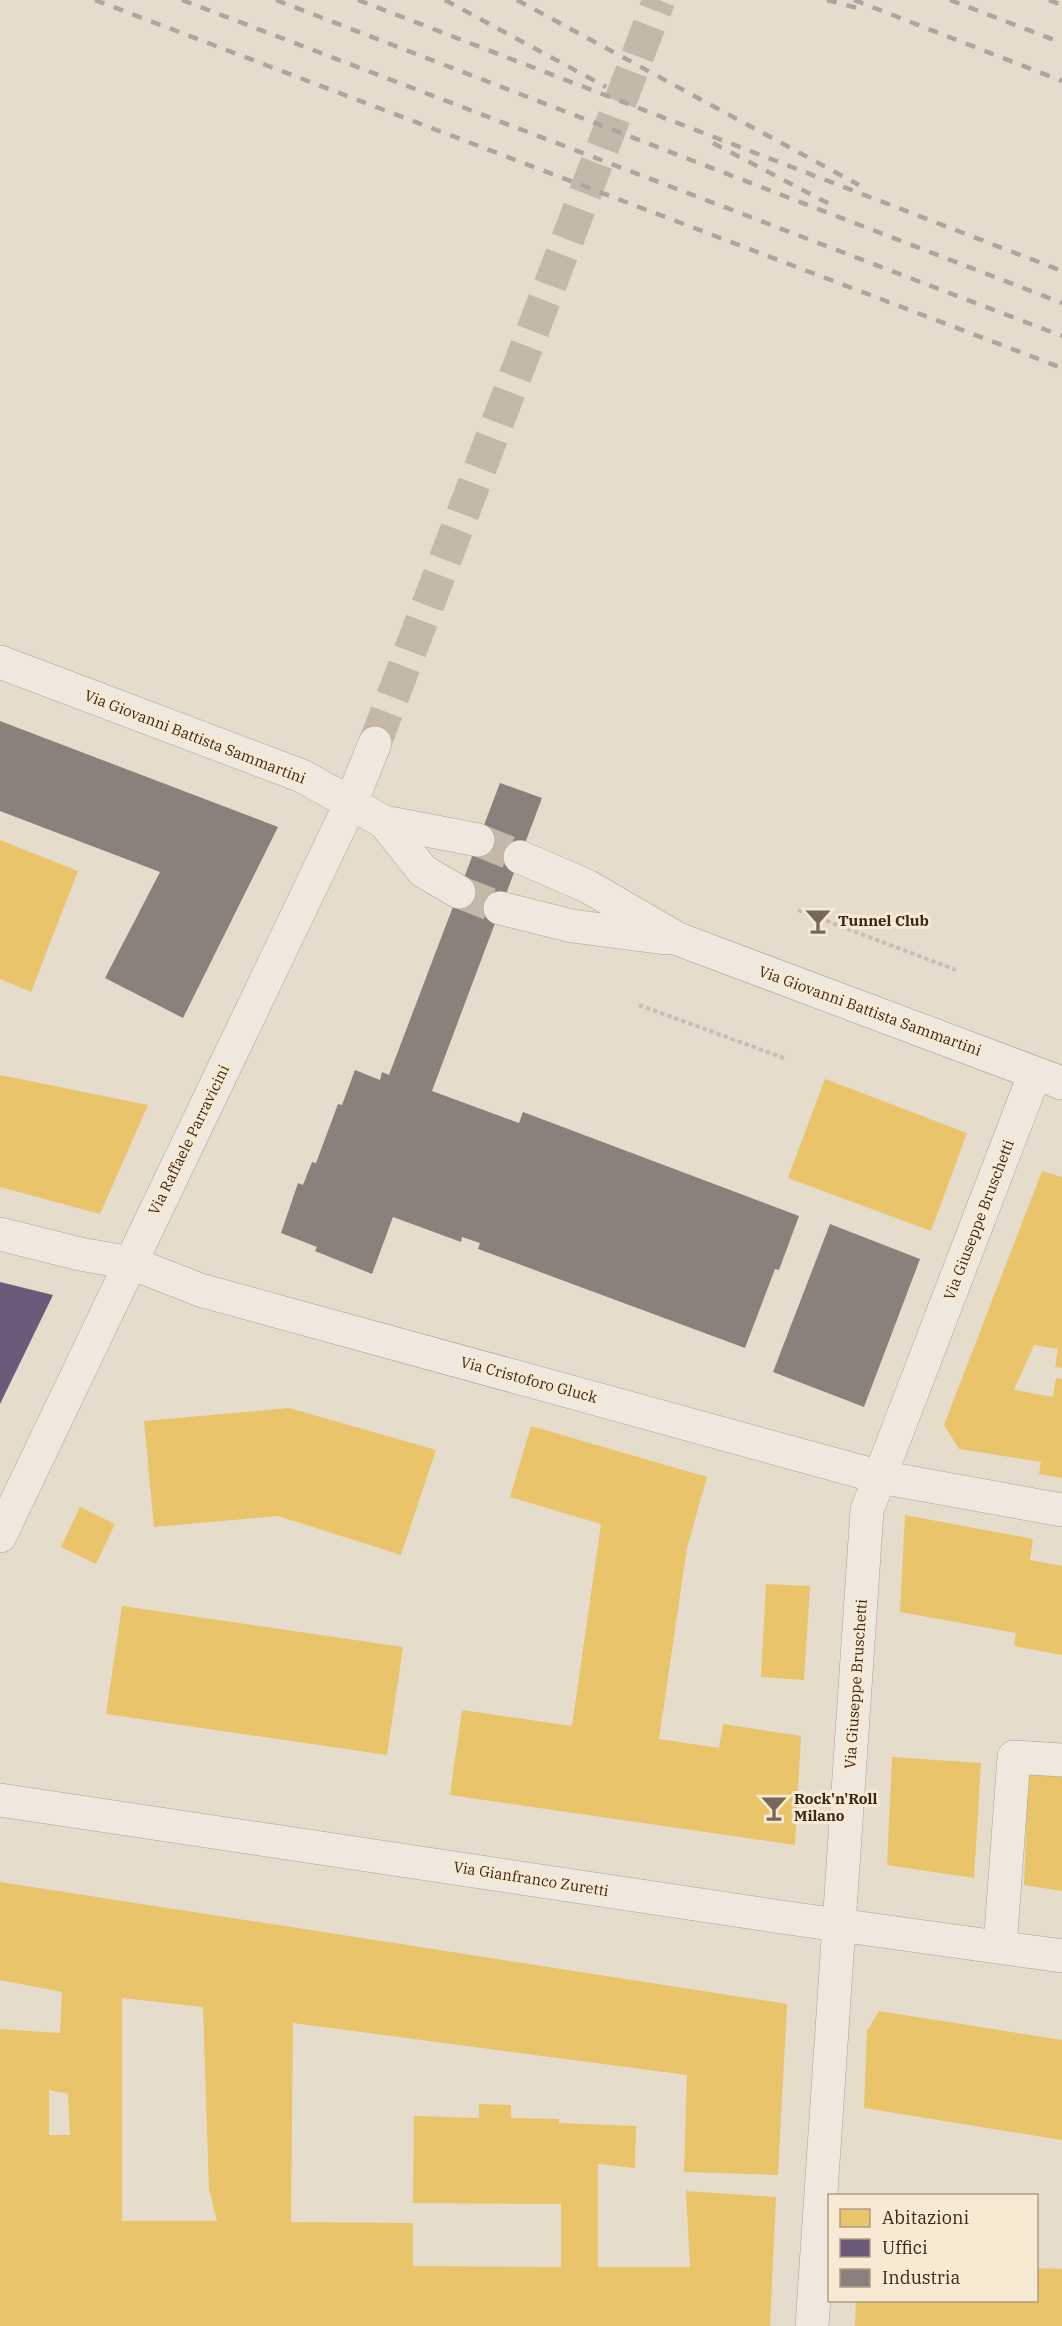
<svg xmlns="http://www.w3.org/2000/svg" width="1062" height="2326" font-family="'IBM Plex Serif',serif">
<rect width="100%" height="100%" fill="#e6dccc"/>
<path fill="#e9c46a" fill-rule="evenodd" d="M0,840L78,871L31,992L0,979Z
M0,1075L148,1105L100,1214L0,1187Z
M825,1079L967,1133L931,1231L788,1178Z
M1042,1171L1062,1177V1368L1055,1367L1058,1349L1034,1345L1014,1390L1053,1397L1056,1378L1062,1379V1478L1039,1474L1041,1462L959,1449L944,1425Z
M289,1408L436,1450L401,1555L278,1516L154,1527L144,1421Z
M531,1426L707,1477L687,1548L659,1739L719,1748L723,1724L801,1736L795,1845L450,1795L462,1710L572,1726L601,1524L510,1497Z
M80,1507L115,1524L96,1564L61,1547Z
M905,1515L1033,1539L1030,1560L1062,1566V1655L1014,1646L1016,1633L900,1612Z
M766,1584L810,1586L804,1680L761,1677Z
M122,1606L403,1647L387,1755L106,1714Z
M892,1757L981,1763L974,1878L887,1865Z
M1028,1772L1062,1774V1891L1024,1885Z
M0,1882L787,2004L778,2175L684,2172L687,2075L293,2023L291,2222L413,2223V2266L561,2267V2204L413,2203L414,2116L479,2118V2104L511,2105V2118L559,2119V2123L636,2126L635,2168L598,2164V2267H690L686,2191L776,2197L770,2326H0V2029L60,2033L62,1992L0,1980ZM122,1998L203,2007L209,2189L217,2221H122ZM49,2090L68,2094L70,2135H49Z
M879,2011L1062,2040V2140L864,2108L867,2031Z
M1036,2268L1062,2269V2326H855L856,2300H1036Z"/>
<path fill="#6d597a" d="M0,1282L53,1295L0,1404Z"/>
<path fill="#8a817c" d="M0,721L278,827L183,1018L105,978L160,872L0,811Z
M500,783L542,798L432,1091L519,1123L523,1112L799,1216L779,1270L775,1269L745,1348L478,1249L480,1243L462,1237L461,1242L393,1217L372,1274L315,1251L317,1247L281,1233L298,1183L303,1185L312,1162L316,1163L338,1104L342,1105L355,1070L380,1080L382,1072L389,1075Z
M830,1224L920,1259L864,1407L773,1372Z"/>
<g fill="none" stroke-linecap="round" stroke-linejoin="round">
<path stroke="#c4b8a9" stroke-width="33" stroke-dasharray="33 16" stroke-linecap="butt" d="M375,743L659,0
M478,840L520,857
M459,892L500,908"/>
<defs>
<path id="minor" d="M0,662L302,776L384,822L478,840
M384,822L423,871L459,892
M520,857L587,886L678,939L1062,1083
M500,908L572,926L665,938
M0,1234L80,1254L131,1263L200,1290L880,1477L1062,1510
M0,1536L350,805L375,743
M0,1800L788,1918L1062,1956
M1000,1947L1014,1757L1062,1760
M812,2326L867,1510L1035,1073"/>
</defs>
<use href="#minor" stroke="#aba195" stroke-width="34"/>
<path stroke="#c7beb5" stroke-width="4" stroke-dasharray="4.5 3" stroke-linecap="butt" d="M798,910L956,970
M639,1005L784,1058"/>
<use href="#minor" stroke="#eee8df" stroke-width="33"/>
<path stroke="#ada69f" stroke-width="4.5" stroke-dasharray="10 10" stroke-linecap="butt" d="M95,0L1062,368
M182,0L1062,336
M276,0L1062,303
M358,0L1062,271
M445,0L606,87
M517,0L859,185
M827,0L861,9
M854,0L1062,81
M950,0L1062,43
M1049,0L1062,5
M713,143L837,208"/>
</g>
<defs>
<symbol id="bar-bare" viewBox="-9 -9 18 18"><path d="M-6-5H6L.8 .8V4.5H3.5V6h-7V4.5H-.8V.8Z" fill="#77675a" stroke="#f8e9d2" stroke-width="2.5" paint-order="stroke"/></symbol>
</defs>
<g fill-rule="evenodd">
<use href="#bar-bare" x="799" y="902" width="38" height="38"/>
<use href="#bar-bare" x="755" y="1789" width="38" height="38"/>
</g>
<g text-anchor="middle" stroke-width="6" stroke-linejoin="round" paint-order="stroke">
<g font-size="15" fill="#3b281d" stroke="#f8e9d2">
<text transform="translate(195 737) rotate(21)" y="5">Via Giovanni Battista Sammartini</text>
<text transform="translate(870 1011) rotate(20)" y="5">Via Giovanni Battista Sammartini</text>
<text transform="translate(189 1140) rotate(-64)" y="5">Via Raffaele Parravicini</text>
<text transform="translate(979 1220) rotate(-69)" y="5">Via Giuseppe Bruschetti</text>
<text transform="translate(529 1380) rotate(15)" y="5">Via Cristoforo Gluck</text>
<text transform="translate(856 1684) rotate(-86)" y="5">Via Giuseppe Bruschetti</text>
<text transform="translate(531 1879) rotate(9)" y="5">Via Gianfranco Zuretti</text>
</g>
<g font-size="15" font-weight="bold" fill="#3b281d" stroke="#f8e9d2" text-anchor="start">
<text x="838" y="926">Tunnel Club</text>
<text x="794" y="1804">Rock'n'Roll<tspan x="794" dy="17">Milano</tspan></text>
</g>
</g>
<rect x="828" y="2194" width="210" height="108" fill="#f8e9d2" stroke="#ac9c8a" stroke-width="1.5"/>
<rect x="840" y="2209" width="30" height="18" fill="#e9c46a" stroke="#ac9c8a" stroke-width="1.5"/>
<text x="882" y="2224" font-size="18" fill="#3b281d">Abitazioni</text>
<rect x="840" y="2239" width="30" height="18" fill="#6d597a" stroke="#ac9c8a" stroke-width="1.5"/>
<text x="882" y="2254" font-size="18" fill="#3b281d">Uffici</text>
<rect x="840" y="2269" width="30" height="18" fill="#8a817c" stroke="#ac9c8a" stroke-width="1.5"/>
<text x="882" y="2284" font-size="18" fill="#3b281d">Industria</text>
</svg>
